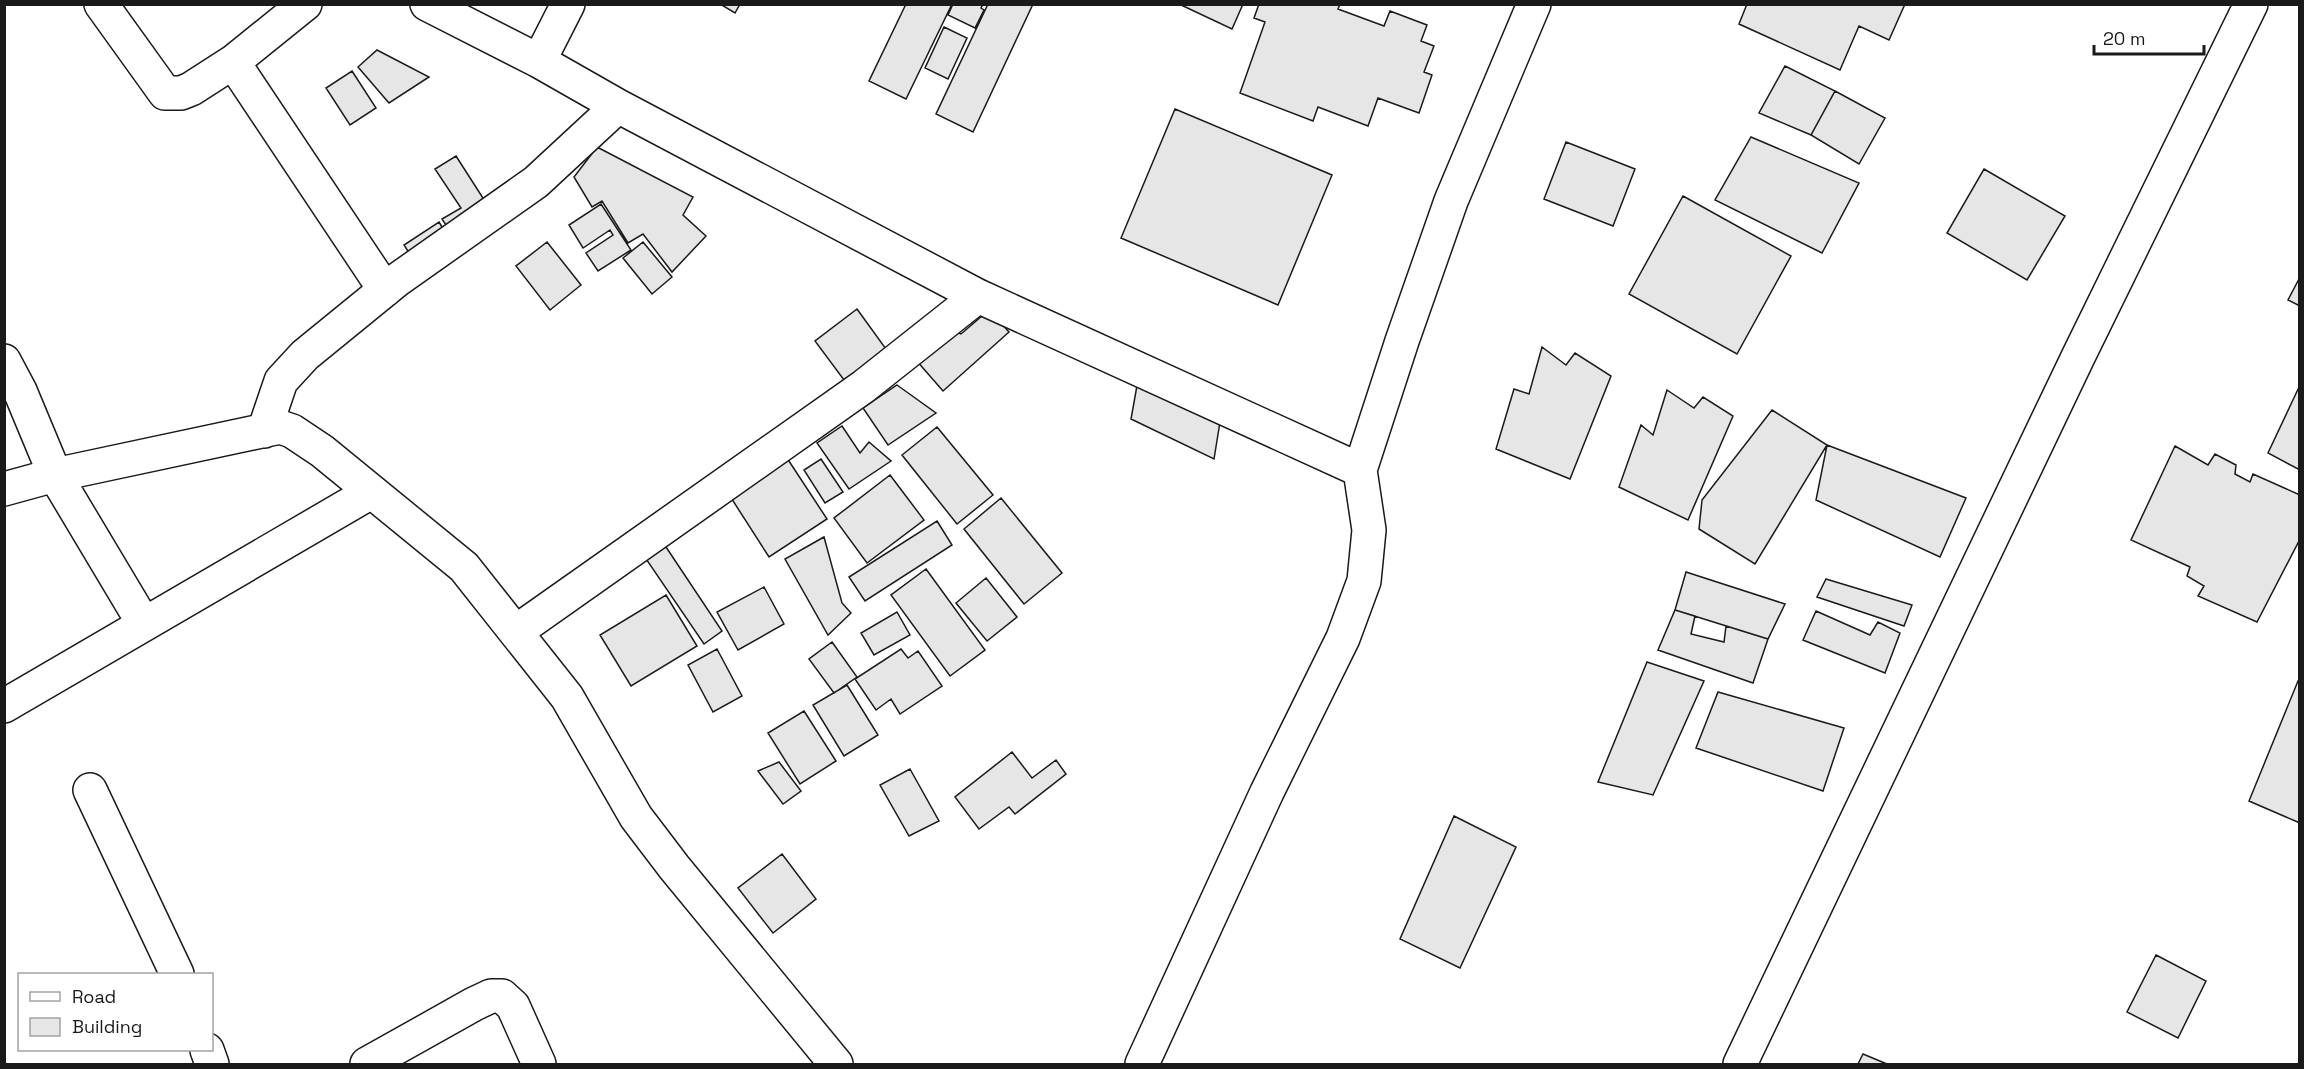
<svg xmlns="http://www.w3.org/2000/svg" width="2304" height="1069" font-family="'Space Grotesk',sans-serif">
<rect width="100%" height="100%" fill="#fff"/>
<path fill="#e6e6e6" stroke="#1a1a1a" stroke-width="1.5" d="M720,4H740L735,13Z
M906,4H952L906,99L869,81Z
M953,4H983L981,8L984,10L975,28L948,15Z
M988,4H1033L973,132L936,114Z
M1179,4H1243L1232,29Z
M1259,4H1340L1338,9L1384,26L1390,11L1427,25L1421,41L1434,46L1424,72L1432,75L1419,113L1378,98L1368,126L1318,107L1313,121L1240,93L1265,22L1254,18Z
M1747,4H1905L1889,40L1859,26L1840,70L1739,24Z
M944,27L967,38L948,79L925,68Z
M377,50L429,77L389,103L358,67Z
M1785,66L1835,91L1811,135L1759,113Z
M352,71L376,108L350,125L326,88Z
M1835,91L1885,118L1859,164L1811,135Z
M1175,109L1332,175L1278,305L1121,238Z
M1751,137L1859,183L1822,253L1715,200Z
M1566,142L1635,169L1613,226L1544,199Z
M597,147L693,197L683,215L706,236L672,272L643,234L628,243L602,201L592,207L574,177Z
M456,156L490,209L452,234L442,219L461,208L435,169Z
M1984,169L2065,216L2027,280L1947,233Z
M1683,196L1791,256L1737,354L1629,294Z
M601,204L631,250L598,271L586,253L613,235L610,230L583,248L569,225Z
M439,222L448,237L413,259L404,245Z
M547,242L581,285L550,310L516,266Z
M643,242L672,277L652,294L623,258Z
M2300,277V306L2288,300Z
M857,309L886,349L844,380L815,341Z
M989,310L1009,332L943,391L916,360L950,330L961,334Z
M1542,347L1566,365L1575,353L1611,376L1570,479L1496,449L1514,389L1529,394Z
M1138,380L1220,422L1214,459L1131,419Z
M897,385L936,413L888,445L863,408Z
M2300,385V470L2268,453Z
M1667,390L1694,408L1703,397L1733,416L1688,520L1619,487L1641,425L1653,435Z
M1772,410L1827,445L1755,564L1699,529L1702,500Z
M842,426L860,453L869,442L891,461L849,489L817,443Z
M937,427L993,495L957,524L902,455Z
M1827,445L1966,498L1940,557L1816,500Z
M2175,446L2208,465L2215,454L2236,465L2235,474L2250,482L2253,474L2300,495V539L2257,622L2198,596L2204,586L2187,576L2190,567L2131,540Z
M785,455L827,519L769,557L728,493Z
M821,459L843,492L825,503L804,470Z
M890,475L924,520L867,563L834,518Z
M1001,498L1062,573L1024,604L964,529Z
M937,521L952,545L865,601L849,577Z
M824,537L842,603L851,613L828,635L785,559Z
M660,538L722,631L704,644L642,553Z
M926,569L985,650L950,676L891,595Z
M1686,572L1785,604L1768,639L1675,610Z
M986,578L1017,617L987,641L956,603Z
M1826,579L1912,605L1904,626L1817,597Z
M764,587L784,624L738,650L717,612Z
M666,595L697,646L631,686L600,635Z
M1675,610L1695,616L1691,634L1724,642L1726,626L1768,639L1753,683L1658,650Z
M1816,611L1870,635L1878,622L1900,633L1885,673L1803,640Z
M897,612L910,635L874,655L861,633Z
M832,642L857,677L834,693L809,659Z
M717,649L742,696L713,712L688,665Z
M901,649L908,658L918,651L942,686L900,714L891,699L876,710L855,679Z
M1647,662L1704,681L1653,795L1598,782Z
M2298,681L2300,682V823L2249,801Z
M847,685L878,735L844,756L813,705Z
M1718,692L1844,728L1823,791L1696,748Z
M804,711L836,761L800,784L768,733Z
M1012,752L1032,778L1056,760L1066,774L1015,814L1009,807L979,829L955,797Z
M779,762L801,791L783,804L758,771Z
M910,769L939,821L909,836L880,785Z
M1454,816L1516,847L1460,968L1400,939Z
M782,854L816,899L773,933L738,888Z
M2156,955L2206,981L2178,1038L2127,1012Z
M1863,1054L1887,1064H1858Z"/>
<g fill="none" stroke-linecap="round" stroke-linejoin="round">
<defs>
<path id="street" d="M101,4L165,93H181L191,89L233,62L305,4
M427,4L539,61L618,106L978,296L1360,470
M539,61L568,4
M233,62L385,290
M4,361L20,391L55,475L144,624
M264,431L281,381L305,355L397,280L536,182L618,106
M4,489L55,475L280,427L292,431L322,451L464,567L567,697L636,817L674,867L836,1064
M517,631L863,387L978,296
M4,706L371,492
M90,790L177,974
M207,1050L212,1064
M367,1064L474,1004L491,996H502L513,1006L539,1064
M1142,1064L1267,792L1343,638L1364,581L1369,530L1360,470L1402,341L1451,201L1534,4
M1740,1064L2078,357L2251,4"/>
</defs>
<use href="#street" stroke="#1a1a1a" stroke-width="36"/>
<use href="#street" stroke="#fff" stroke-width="33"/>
</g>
<rect width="2304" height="1069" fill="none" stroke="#1a1a1a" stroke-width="12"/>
<rect x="18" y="973" width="195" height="78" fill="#ffffff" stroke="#a3a3a3" stroke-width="1.5"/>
<rect x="30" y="992" width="30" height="9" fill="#ffffff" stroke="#a3a3a3" stroke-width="1.5"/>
<text x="72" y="1003" font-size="18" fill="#1a1a1a">Road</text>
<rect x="30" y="1018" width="30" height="18" fill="#e6e6e6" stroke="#a3a3a3" stroke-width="1.5"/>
<text x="72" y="1033" font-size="18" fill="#1a1a1a">Building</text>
<path d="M2094 45v9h110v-9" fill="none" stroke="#1a1a1a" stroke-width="3"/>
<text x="2103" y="45" font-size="18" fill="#1a1a1a" stroke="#ffffff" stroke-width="4.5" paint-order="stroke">20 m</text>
</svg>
